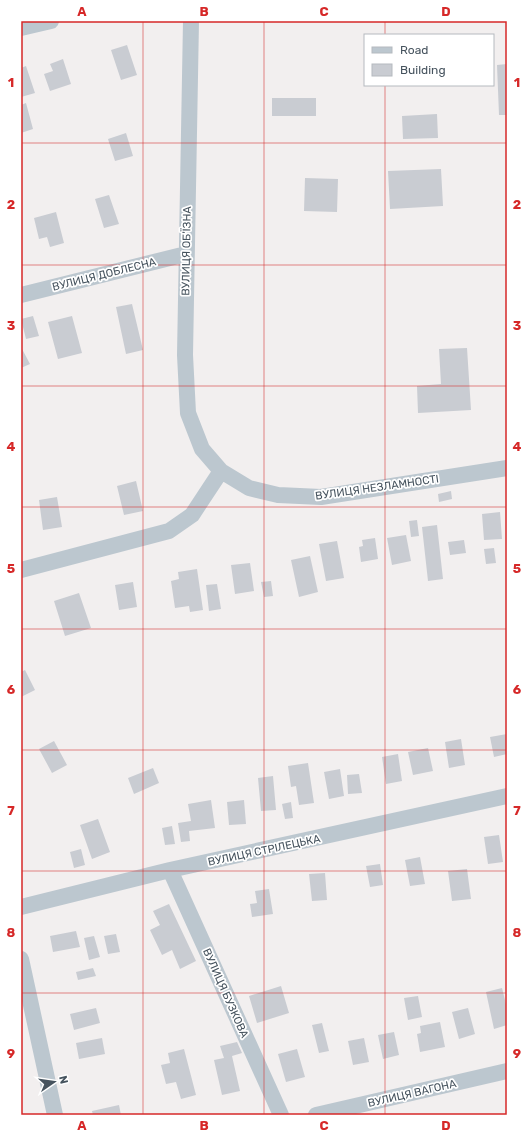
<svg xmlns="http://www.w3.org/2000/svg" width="528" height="1136" font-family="Rubik,sans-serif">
<rect width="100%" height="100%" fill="#f2efef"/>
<path fill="#c9ccd2" d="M127,45L137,75L121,80L111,50Z
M63,59L71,84L50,91L44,74L53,71L50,64Z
M507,64V115H499L497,65Z
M26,66L35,93L21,97V68Z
M272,98H316V116H272Z
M26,103L33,129L21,133V105Z
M437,114L438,138L403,139L402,116Z
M126,133L133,156L115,161L108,139Z
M441,169L443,206L390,209L388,171Z
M305,178L338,179L337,212L304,211Z
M109,195L119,224L104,228L95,199Z
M56,212L64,243L50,247L47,237L39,239L34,218Z
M132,304L143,350L126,354L116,307Z
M33,316L39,336L26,339L21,319Z
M72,316L82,353L58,359L48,322Z
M21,347L30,364L21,368Z
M467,348L471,410L418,413L417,386L441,384L439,349Z
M136,481L143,511L124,515L117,486Z
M451,491L452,499L439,502L438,494Z
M57,497L62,527L43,530L39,500Z
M500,512L502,539L484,540L482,514Z
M417,520L419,536L411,537L409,521Z
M437,525L443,579L428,581L422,527Z
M406,535L411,561L392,565L387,538Z
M375,538L378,559L361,562L359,547L363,546L362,540Z
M464,540L466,553L450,555L448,542Z
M337,541L344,578L326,581L319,544Z
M494,548L496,563L486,564L484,549Z
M310,556L318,592L299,597L291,560Z
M250,563L254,591L235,594L231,565Z
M197,569L203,610L190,612L189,606L175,608L171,581L179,579L178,572Z
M271,581L273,596L264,597L261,582Z
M133,582L137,607L119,610L115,585Z
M217,584L221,609L209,611L206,585Z
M79,593L91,628L65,636L54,601Z
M25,670L35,690L21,697V672Z
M507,734V754L494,757L490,737Z
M461,739L465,765L449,768L445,742Z
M54,741L67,765L52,773L39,749Z
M428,748L433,771L413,775L408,752Z
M398,754L402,781L386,784L382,757Z
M308,763L314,803L299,805L296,786L291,787L288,766Z
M153,768L159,783L134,794L128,778Z
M340,769L344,796L329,799L324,772Z
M359,774L362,793L348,794L347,775Z
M273,776L276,810L261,811L258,778Z
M211,800L215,828L189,831L190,841L181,842L178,823L191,821L188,804Z
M244,800L246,824L229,825L227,802Z
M291,802L293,818L285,819L282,804Z
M98,819L110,852L92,859L80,825Z
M172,826L175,844L165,845L162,828Z
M499,835L503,862L488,864L484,837Z
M81,849L85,865L74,868L70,852Z
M420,857L425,884L410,886L405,860Z
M380,864L383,885L370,887L366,866Z
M467,869L471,899L452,901L448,871Z
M325,873L327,900L312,901L309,874Z
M269,889L273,914L252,917L250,904L257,903L255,891Z
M169,904L196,961L180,969L172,950L162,955L150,930L160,925L153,911Z
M76,931L80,947L53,952L50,936Z
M116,934L120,952L108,954L104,936Z
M94,936L100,957L89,960L84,938Z
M93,968L96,976L78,980L76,972Z
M281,986L289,1013L257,1023L249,996Z
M502,988L507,1008V1025L494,1029L486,992Z
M418,996L422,1017L408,1020L404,998Z
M96,1008L100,1023L74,1030L70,1014Z
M468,1008L475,1034L459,1039L452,1012Z
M440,1022L445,1047L420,1052L417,1034L421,1033L420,1026Z
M322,1023L329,1051L319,1053L312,1025Z
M394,1032L399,1055L383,1059L378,1035Z
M102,1038L105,1054L79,1059L76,1043Z
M364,1038L369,1062L353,1065L348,1041Z
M237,1042L242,1053L232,1056L240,1091L222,1095L214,1060L224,1058L220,1046Z
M184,1049L196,1095L181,1099L176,1082L166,1084L161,1065L170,1063L168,1053Z
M297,1049L305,1077L286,1082L278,1054Z
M119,1105L121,1115H93L92,1111Z"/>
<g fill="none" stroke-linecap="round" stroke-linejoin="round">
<path stroke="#bcc7cf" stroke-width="16" d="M191,21L185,355L188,413L202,449L221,471
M21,28L51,21
M21,295L186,254
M21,570L169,531L192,515L221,471L249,488L278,495L321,497L507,468
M170,870L281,1115
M21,907L170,870L507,796
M21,959L55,1115
M316,1115L507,1071"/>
</g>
<path fill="none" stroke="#d62828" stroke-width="1" stroke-opacity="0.55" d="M143,21V1115M264,21V1115M385,21V35M385,85V1115M21,143H507M21,265H507M21,386H507M21,507H507M21,629H507M21,750H507M21,871H507M21,993H507"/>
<g text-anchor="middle" stroke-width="3.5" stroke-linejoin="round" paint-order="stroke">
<g font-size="11" fill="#46535e" stroke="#fff">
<text transform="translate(186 251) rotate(-89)" y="4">ВУЛИЦЯ ОБ'ЇЗНА</text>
<text transform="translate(104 274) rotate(-14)" y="4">ВУЛИЦЯ ДОБЛЕСНА</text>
<text transform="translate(377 487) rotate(-8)" y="4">ВУЛИЦЯ НЕЗЛАМНОСТІ</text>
<text transform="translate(264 850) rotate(-12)" y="4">ВУЛИЦЯ СТРІЛЕЦЬКА</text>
<text transform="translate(226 993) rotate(66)" y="4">ВУЛИЦЯ БУЗКОВА</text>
<text transform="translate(412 1093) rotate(-13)" y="4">ВУЛИЦЯ ВАГОНА</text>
</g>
</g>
<rect width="528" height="1136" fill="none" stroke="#ffffff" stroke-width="44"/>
<rect x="364" y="34" width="130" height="52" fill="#ffffff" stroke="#b5babf"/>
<rect x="372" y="47" width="20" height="6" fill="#bcc7cf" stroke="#b5babf"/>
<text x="400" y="54" font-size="12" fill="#46535e">Road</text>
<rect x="372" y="64" width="20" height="12" fill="#c9ccd2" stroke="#b5babf"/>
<text x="400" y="74" font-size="12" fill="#46535e">Building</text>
<g transform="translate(54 1082) rotate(77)" stroke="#ffffff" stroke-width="3" paint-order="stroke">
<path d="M0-3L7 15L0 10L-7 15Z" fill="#46535e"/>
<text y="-6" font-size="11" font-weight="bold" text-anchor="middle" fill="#46535e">N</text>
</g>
<rect x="22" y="22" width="484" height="1092" fill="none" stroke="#d62828" stroke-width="1.5"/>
<g font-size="13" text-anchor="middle" font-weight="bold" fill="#d62828">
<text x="82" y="16">A</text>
<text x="204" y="16">B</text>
<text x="324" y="16">C</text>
<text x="446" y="16">D</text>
<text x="11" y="87">1</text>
<text x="517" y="87">1</text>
<text x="11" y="209">2</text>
<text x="517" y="209">2</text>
<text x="11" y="330">3</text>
<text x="517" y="330">3</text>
<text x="11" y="451">4</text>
<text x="517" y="451">4</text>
<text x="11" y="573">5</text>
<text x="517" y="573">5</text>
<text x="11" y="694">6</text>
<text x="517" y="694">6</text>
<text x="11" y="815">7</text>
<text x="517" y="815">7</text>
<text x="11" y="937">8</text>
<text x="517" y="937">8</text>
<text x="11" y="1058">9</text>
<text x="517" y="1058">9</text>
<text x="82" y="1130">A</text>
<text x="204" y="1130">B</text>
<text x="324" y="1130">C</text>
<text x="446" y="1130">D</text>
</g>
</svg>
